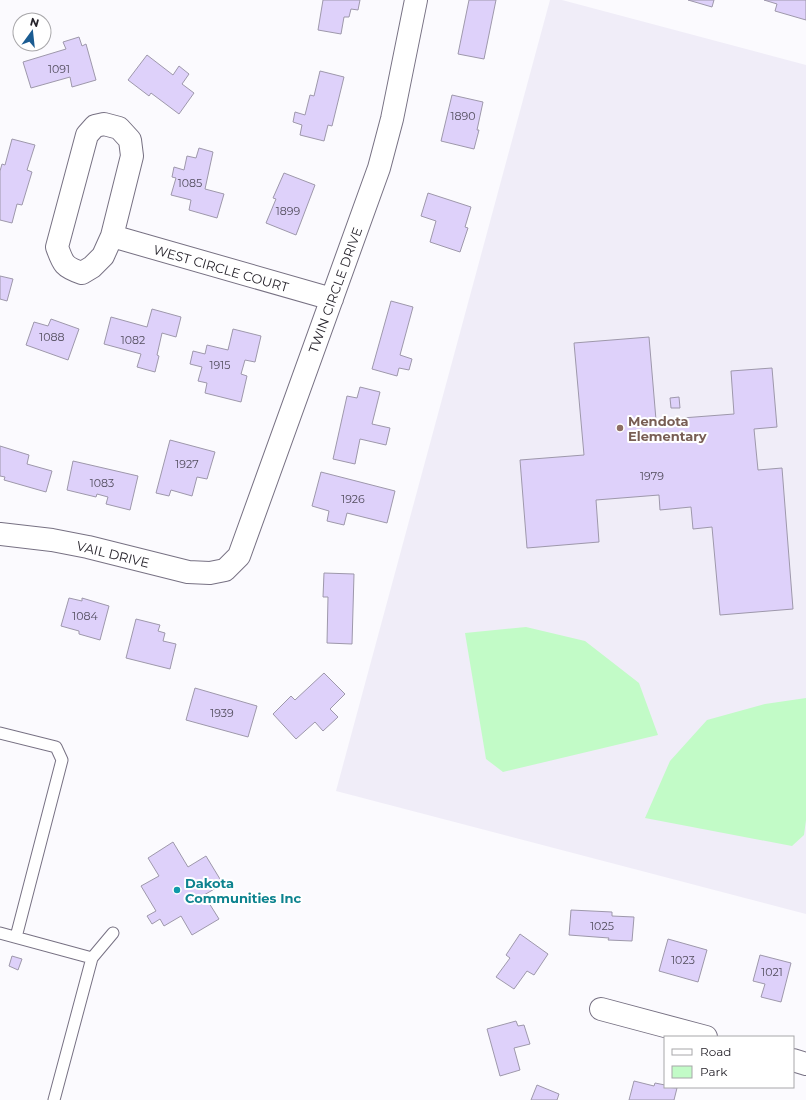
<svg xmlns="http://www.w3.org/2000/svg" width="806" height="1100" font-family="Montserrat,sans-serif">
<rect width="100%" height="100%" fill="#fbfafe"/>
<path fill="#f0edf8" d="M550,0H562L806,65V914L336,791Z"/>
<path fill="#c2fbc7" d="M526,627L585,641L639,683L658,735L503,772L486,759L465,633Z
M806,698V820L804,835L792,846L645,818L670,761L707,720L765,704Z"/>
<path fill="#ded1fa" stroke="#9e98ab" d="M323,0H360L358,10L351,9L349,17H344L341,34L318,30Z
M469,0H496L484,59L458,54Z
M688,0H714L712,7Z
M764,0H806V20L775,11L777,4Z
M79,37L82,46L86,44L96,80L72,87L70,77L31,88L23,62L66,49L63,42Z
M147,55L173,75L179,66L189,74L182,84L194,93L179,114L151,93L149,96L128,80Z
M320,71L344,77L332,126L328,125L324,141L300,135L302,125L293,122L295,112L305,115L310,95L314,96Z
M452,95L483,102L477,130H479L474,149L441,141Z
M12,139L35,145L27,170L32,172L22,205L17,204L12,223L0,220V171L2,164L5,165Z
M199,148L213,152L205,189L224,194L217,218L189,210L191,200L171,195L176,178L172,177L174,167L184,170L187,156L196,158Z
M284,173L315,185L296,235L266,223L276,199L273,198Z
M428,193L471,207L465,227L468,228L460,252L430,242L436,221L421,216Z
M0,276L13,279L7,301L0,299Z
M391,301L413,307L400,355L412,359L409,370L399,368L397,376L372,369Z
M152,309L181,317L176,337L162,333L157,355L159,356L155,372L137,367L141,354L104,344L111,317L147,327Z
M51,319L79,329L68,360L26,345L34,322L48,326Z
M233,329L261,336L255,362L245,360L241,374L247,376L241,402L205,393L207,383L198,381L202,367L190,364L193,351L205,354L207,345L228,350Z
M649,337L656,420L734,414L731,371L772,368L777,427L754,429L758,470L782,468L793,609L720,615L712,527L693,529L691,507L660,510L659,495L596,500L599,542L527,548L520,460L584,455L574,343Z
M360,387L380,392L372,424L390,428L386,445L360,439L355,464L333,459L347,396L357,398Z
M679,397L680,408H671L670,398Z
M170,440L215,452L207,479L197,477L192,496L171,490L169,496L156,493Z
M0,446L29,455L27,464L52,471L46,492L4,480L5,477L0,476Z
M73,461L138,476L130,510L106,504L108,497L97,494L96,497L67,490Z
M321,472L395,491L387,523L347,513L344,525L327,521L329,511L312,506Z
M324,573L354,574L352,644L327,643L328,597H323Z
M69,598L82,601V598L109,606L100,640L79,634V631L61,626Z
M136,619L160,625L158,631L165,633L163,641L176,644L170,669L126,658Z
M324,673L345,694L330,709L338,717L323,731L315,722L296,739L273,714L291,696L295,700Z
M195,688L257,706L248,737L186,720Z
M173,842L188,867L206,856L223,884L204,895L219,919L192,935L181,916L164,926L160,919L152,924L147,916L156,911L141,886L159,876L148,858Z
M571,910L612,912V916L634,917L632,941L608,940L609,938L569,935Z
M520,934L548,954L534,975L527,971L514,989L496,977L510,958L506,955Z
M668,939L707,950L698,982L659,971Z
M760,955L791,963L781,1002L761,997L765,984L753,981Z
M12,956L22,959L18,970L9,966Z
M516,1021L518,1026L524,1025L530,1044L514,1048L520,1070L500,1076L487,1029Z
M634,1081L654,1086L655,1083L665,1085V1087L677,1088L674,1100H629Z
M537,1085L559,1094L557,1100H531Z"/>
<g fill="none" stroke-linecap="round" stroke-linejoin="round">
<defs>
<path id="lane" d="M0,733L56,747L62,760L16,937
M0,933L92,958
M54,1100L92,958L113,933"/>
<path id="street" d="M104,124L119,128L130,140L132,156L112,236L103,256L92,267L82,273C64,267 63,264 57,247L87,135L95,126Z
M112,236L332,299
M0,534L52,540L88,547L188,572L210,573L225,570L239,556L379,168L392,119L416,0
M601,1009L706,1037
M793,1060L806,1064"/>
</defs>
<use href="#lane" stroke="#777183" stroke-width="13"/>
<use href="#street" stroke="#777183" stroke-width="24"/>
<use href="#lane" stroke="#fff" stroke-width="11"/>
<use href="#street" stroke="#fff" stroke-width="22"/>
</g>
<circle fill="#8d6e63" stroke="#fff" stroke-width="1.5" cx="620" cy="428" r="4"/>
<circle fill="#0f9aa8" stroke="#fff" stroke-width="1.5" cx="177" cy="890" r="4"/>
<g text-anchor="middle" stroke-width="4" stroke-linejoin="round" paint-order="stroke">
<g font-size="11" fill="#534e5e">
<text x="59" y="73">1091</text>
<text x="463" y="120">1890</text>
<text x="190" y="187">1085</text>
<text x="288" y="215">1899</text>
<text x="52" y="341">1088</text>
<text x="133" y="344">1082</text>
<text x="220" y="369">1915</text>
<text x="187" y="468">1927</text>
<text x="652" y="480">1979</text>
<text x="102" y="487">1083</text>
<text x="353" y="503">1926</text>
<text x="85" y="620">1084</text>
<text x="222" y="717">1939</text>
<text x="602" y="930">1025</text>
<text x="683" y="964">1023</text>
<text x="772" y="976">1021</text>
</g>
<g font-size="13" fill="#25222a" stroke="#fff">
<text transform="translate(221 268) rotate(16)" y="5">WEST CIRCLE COURT</text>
<text transform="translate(335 290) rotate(-70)" y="5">TWIN CIRCLE DRIVE</text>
<text transform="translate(113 554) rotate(14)" y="5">VAIL DRIVE</text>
</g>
<g font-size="13" font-weight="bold" fill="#785e54" stroke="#fff" text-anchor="start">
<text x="628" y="426">Mendota<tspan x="628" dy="15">Elementary</tspan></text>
</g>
<g font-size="13" font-weight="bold" fill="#0d838f" stroke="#fff" text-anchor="start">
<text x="185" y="888">Dakota<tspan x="185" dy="15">Communities Inc</tspan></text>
</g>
</g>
<rect x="664" y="1036" width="130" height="52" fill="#ffffff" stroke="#a8a7aa"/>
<rect x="672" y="1049" width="20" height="6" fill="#ffffff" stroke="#a8a7aa"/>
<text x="700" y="1056" font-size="12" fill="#25222a">Road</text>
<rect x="672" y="1066" width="20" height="12" fill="#c2fbc7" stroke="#a8a7aa"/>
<text x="700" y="1076" font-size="12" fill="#25222a">Park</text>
<g transform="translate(32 32) rotate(15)"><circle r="19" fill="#ffffff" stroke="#a8a7aa"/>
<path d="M0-3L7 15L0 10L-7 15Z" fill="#1b5c92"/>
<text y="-6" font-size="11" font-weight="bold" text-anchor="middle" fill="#25222a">N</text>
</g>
</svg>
